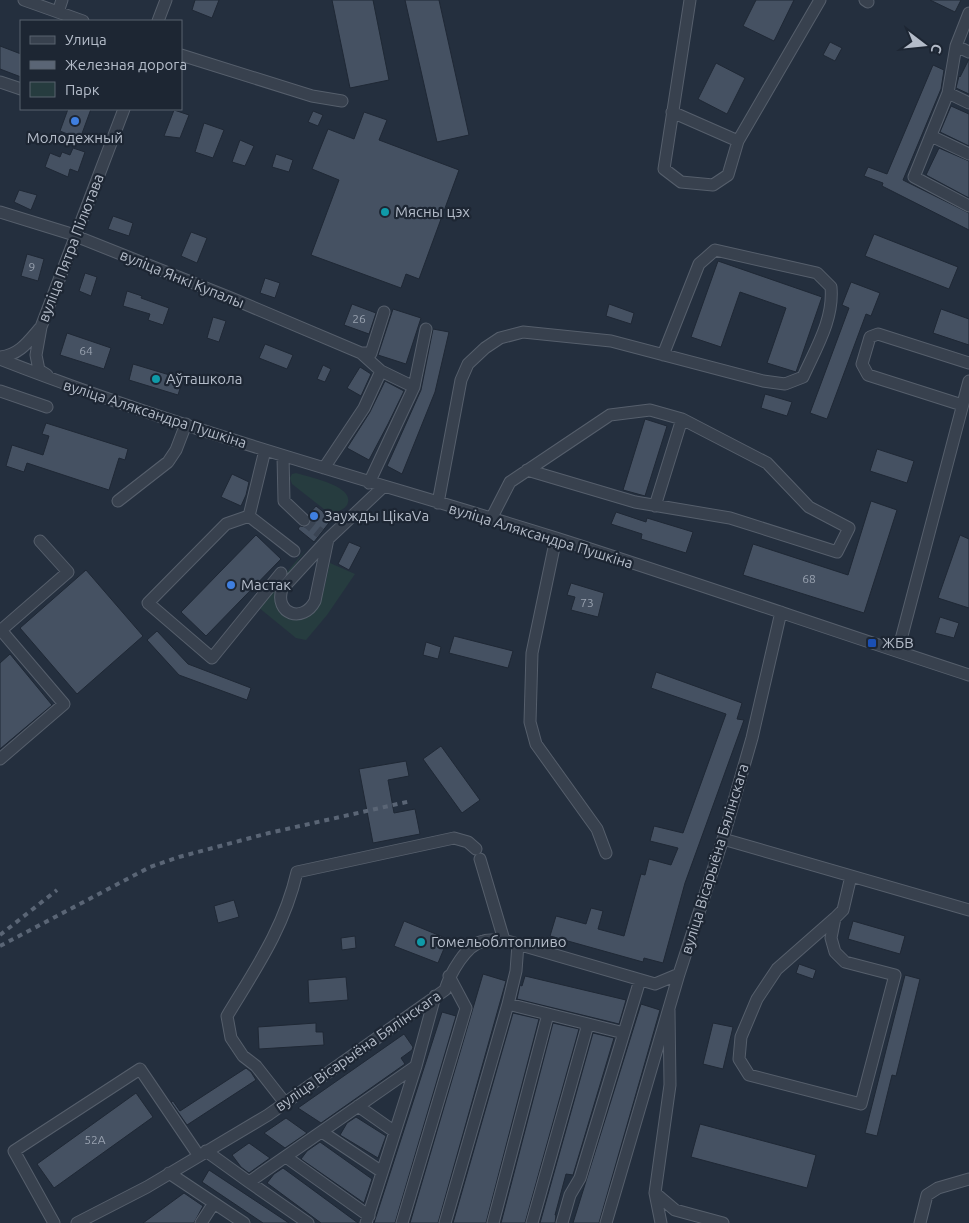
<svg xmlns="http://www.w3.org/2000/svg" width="969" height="1223" font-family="Ubuntu,sans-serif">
<rect width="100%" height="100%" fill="#242f3e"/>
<path fill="#263c3f" d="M296,473C308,477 357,486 347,505C343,511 336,512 329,513L292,484L290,478L292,474Z
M307,548L276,592C277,598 277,607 281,611C290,624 310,620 317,608C323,600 327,574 330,563L355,574L327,615L306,640L296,638L258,607Z"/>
<path fill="#455162" stroke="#1f2835" d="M195,0H219L212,18L192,10Z
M332,0H373L389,80L350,88Z
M405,0H439L469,135L437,142Z
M756,0H794L774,41L743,26Z
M930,0H961L955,12Z
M830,42L842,48L835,61L823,55Z
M0,46L21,54V77L0,69Z
M969,59V94L956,88L959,76L960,77Z
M716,63L745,78L727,114L698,99Z
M933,65L944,70L941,89L903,180L969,213V230L882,186L883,183L864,176L868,167L887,174Z
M951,106L969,114V146L940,132Z
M68,109H91L80,139L60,131Z
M174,110L189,115L180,138L164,136Z
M313,111L323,115L318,126L308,122Z
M364,112L387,120L379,140L459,170L419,279L406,274L401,288L311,255L339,180L312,169L328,129L354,139Z
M204,123L224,130L213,158L195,152Z
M240,140L254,146L245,166L232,162Z
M73,148L85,152L78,172L70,169L68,177L45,167L50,153L60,157L62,152L70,155Z
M939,148L969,161V198L926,175Z
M276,154L293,160L289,172L272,167Z
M19,190L37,195L31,210L14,202Z
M113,216L133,223L129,236L108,229Z
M191,232L207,238L197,263L181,256Z
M874,234L958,267L949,289L865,256Z
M27,254L44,259L38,281L21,276Z
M718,261L822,297L796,372L767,363L786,308L740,292L721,347L691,337Z
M85,273L97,277L91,296L79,291Z
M265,278L280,283L275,298L260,293Z
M851,282L880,293L871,316L866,314L827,419L810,413L849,308L842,305Z
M127,291L142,296L141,298L169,308L163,325L148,320L150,314L123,306Z
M352,304L376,313L369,334L344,325Z
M609,304L634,313L631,324L606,316Z
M393,309L421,318L406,364L378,355Z
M941,309L969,319V345L933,333Z
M213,317L226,321L219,342L207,338Z
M433,329L449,332L435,392L402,474L387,466L421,390Z
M67,333L111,348L104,369L60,355Z
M265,344L293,355L287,369L259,358Z
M133,364L183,379L178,395L129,380Z
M323,365L331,369L325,382L317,379Z
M360,367L371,374L361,396L347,388Z
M385,381L404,391L388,424L369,460L347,448L370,412Z
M765,394L792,402L787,416L761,408Z
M645,419L667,426L645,496L623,490Z
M46,423L128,449L125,460L119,458L109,490L27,463L24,472L6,466L12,445L43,455L49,436L42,434Z
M877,449L914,461L907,483L870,471Z
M232,474L249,482L246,495L241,506L221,497Z
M871,501L897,510L864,613L743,575L753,544L848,575Z
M316,506L332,519L314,542L298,529L300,526L306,527L310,525L311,518L309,514Z
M616,512L646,522L647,518L693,532L686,553L641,539L642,534L611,524Z
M256,535L281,559L206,636L181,612Z
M960,535L969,539V608L938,598Z
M349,542L361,547L349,570L338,564Z
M86,570L143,636L77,694L20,628Z
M571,583L604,593L598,617L571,610L575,597L567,595Z
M940,617L959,623L954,638L935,633Z
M157,631L188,664L251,688L247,700L179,675L147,640Z
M454,636L513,651L508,668L449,653Z
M426,642L441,647L438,659L423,655Z
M10,654L52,705L0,749V663Z
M656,672L742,703L737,719L744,720L685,883L663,963L644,958L643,962L550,936L556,916L586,924L591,908L603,911L598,929L624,936L641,874L645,875L649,859L671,865L678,848L650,841L654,826L683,833L726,714L651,688Z
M441,746L480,800L462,813L423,759Z
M406,761L409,776L388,780L394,813L415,809L420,834L373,843L359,769Z
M234,900L239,917L218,923L214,906Z
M404,921L448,939L438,963L394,946Z
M853,921L905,936L900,954L848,939Z
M355,936L356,948L342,950L341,938Z
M799,964L816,970L813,979L796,973Z
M483,974L506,981L438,1223H410Z
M905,975L920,979L896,1076L892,1075L877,1136L865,1133Z
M525,976L626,1000L619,1024L517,999L520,985L522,986Z
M346,977L348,1000L309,1003L308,980Z
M641,1004L660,1010L599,1223H573Z
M442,1012L456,1016L395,1223H374Z
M513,1013L539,1019L486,1223H453Z
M316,1023V1032H323L324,1045L259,1049L258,1027Z
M553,1023L579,1029L525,1223H501Z
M713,1023L733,1027L723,1069L703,1064Z
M593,1033L614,1038L573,1175L566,1174L555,1215H556L555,1223H540Z
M404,1034L413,1047L412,1050L401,1058L405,1064L321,1123L298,1108Z
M246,1068L251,1072L256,1080L187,1125L171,1102L173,1101L180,1111Z
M136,1093L153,1117L54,1188L37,1164Z
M356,1117L386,1136L378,1158L340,1135L347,1123Z
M286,1118L307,1133L285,1148L264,1133Z
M700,1124L816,1155L807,1188L691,1157Z
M320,1142L372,1179L364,1203L301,1159L307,1151Z
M249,1143L270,1158L249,1173L241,1167L232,1155Z
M283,1168L294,1176L358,1223H321L267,1183L274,1174Z
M209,1170L289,1223H263L202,1182Z
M184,1193L203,1206L194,1223H143Z"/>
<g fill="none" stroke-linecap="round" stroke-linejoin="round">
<path stroke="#3a4453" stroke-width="11" stroke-dasharray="11 5.5" stroke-linecap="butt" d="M304,520L320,533"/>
<defs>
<path id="minor" d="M24,0L83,21
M865,0L868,2
M58,12L62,0
M969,13L956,46L969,52
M158,21L166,0
M956,46L948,93L914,177L969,206
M181,55L312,96L342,101
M0,82L21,89
M948,93L969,103
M672,112L738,141L728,175L713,185L681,182L664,169L690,0
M931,136L969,154
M738,141L820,0
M0,212L68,233L231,298L361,353
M384,312L371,353H361L381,371L414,387
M0,357C19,355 28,342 40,328
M0,359C181,430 370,480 556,538C694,582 831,630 969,675
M47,375L39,370L36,355L41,327L124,109
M0,391L47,407
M962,405L868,375L862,364L870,337L878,334L969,363
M265,450L249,516L294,551
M283,456L284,501L304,520
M324,468L364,408L381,371
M369,483L414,387L426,329
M118,501L168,462L176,450L186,424
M438,503L461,380L468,364L485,348L500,338L523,332L611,341L763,381L785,384L803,377C816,348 834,319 831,287L817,273L715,250L699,264L663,355
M655,506L682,419
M249,516L226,524L148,603L212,658L281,573
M491,519L510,482L610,415L650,410L682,419L767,463L809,507L849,528L837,552L730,518L635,502L527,470
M556,538L532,653L530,722L536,744L597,829L606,853
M328,539L315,601C303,624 274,614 282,589L328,539L383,487
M0,629L64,704L0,759
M0,631L68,572L40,541
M898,651L969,381
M723,839L969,910
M480,859L504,940
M835,918L831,938L835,952L845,962L895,975L861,1104L749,1075L739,1059L741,1037L757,999L777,969L835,918L843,910L851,876
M508,1004L516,971L518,944
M669,1010L670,1085L655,1193L675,1210L723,1223
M285,1103L256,1066L243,1056L231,1038L227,1016C256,968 284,928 297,872L454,838L468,842L476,849
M358,1106L395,1132
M322,1132L382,1172
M206,1151L249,1182
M286,1157L369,1216
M169,1173L244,1223
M655,1193L661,1223
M54,1223L14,1151L140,1069L199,1156
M77,1223L147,1187L268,1115L445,990C450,974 466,944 484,941C490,939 498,940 504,940L655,984L679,974L723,839L752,738L781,612
M201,1223L214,1203
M308,1223L249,1182L416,1066
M366,1223L416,1066L435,996
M402,1223L466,1008L449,976
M445,1223L508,1004L624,1033
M493,1223L548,1014
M532,1223L588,1024
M562,1223L570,1195L580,1178L640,980
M606,1223L679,974
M920,1223L927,1195L938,1188L969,1179"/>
</defs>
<use href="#minor" stroke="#565f6c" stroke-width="13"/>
<use href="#minor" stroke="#38414e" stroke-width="11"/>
<path stroke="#5a6575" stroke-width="4" stroke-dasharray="5 5" stroke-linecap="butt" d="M0,935L57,890
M0,946L150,867L179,857L269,833L411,801"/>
</g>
<g fill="#3f7fe0" stroke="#1d2633" stroke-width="2">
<circle cx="75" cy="121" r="5"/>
<circle cx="314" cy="516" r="5"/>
<circle cx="231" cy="585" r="5"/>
</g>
<g fill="#0f9aa8" stroke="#1d2633" stroke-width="2">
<circle cx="385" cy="212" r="5"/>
<circle cx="156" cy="379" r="5"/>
<circle cx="421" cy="942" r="5"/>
</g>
<rect fill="#1a4fb4" stroke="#1d2633" stroke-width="2" x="867" y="638" width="10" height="10" rx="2.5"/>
<g text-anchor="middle" stroke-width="4.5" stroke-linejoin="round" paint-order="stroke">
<g font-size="12" fill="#98a1af">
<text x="32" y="271">9</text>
<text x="359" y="323">26</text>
<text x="86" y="355">64</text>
<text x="809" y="583">68</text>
<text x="587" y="607">73</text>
<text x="95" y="1144">52А</text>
</g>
<g font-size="15" fill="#b4bcc9" stroke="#1d2633" text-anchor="start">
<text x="75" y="143" text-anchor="middle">Молодежный</text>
<text x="395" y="217">Мясны цэх</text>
<text x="166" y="384">Аўташкола</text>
<text x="324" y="521">Заужды ЦікаVа</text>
<text x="241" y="590">Мастак</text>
<text x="882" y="648">ЖБВ</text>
<text x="431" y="947">Гомельоблтопливо</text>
</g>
<g font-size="15" fill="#b4bcc9" stroke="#1d2633">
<text transform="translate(71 248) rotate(-69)" y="5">вуліца Пятра Пілютава</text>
<text transform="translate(182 279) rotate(22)" y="5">вуліца Янкі Купалы</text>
<text transform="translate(155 414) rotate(18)" y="5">вуліца Аляксандра Пушкіна</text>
<text transform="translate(541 536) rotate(17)" y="5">вуліца Аляксандра Пушкіна</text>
<text transform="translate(715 859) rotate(-73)" y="5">вуліца Вісарыёна Бялінскага</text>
<text transform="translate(358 1051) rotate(-35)" y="5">вуліца Вісарыёна Бялінскага</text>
</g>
</g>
<rect x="20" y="20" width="162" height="90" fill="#1d2633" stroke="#59626f"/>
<rect x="30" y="36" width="25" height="8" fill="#38414e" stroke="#59626f"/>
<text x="65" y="45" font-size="15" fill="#b4bcc9">Улица</text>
<rect x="30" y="61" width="25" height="8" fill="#5a6575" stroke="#59626f"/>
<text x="65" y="70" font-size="15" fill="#b4bcc9">Железная дорога</text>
<rect x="30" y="82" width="25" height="15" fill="#263c3f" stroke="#59626f"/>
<text x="65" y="95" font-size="15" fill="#b4bcc9">Парк</text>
<g transform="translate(924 45) rotate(106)" stroke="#1d2633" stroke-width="4" paint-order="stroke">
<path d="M0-4L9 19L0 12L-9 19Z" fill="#b4bcc9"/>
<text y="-8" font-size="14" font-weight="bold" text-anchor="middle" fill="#b4bcc9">С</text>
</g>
</svg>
